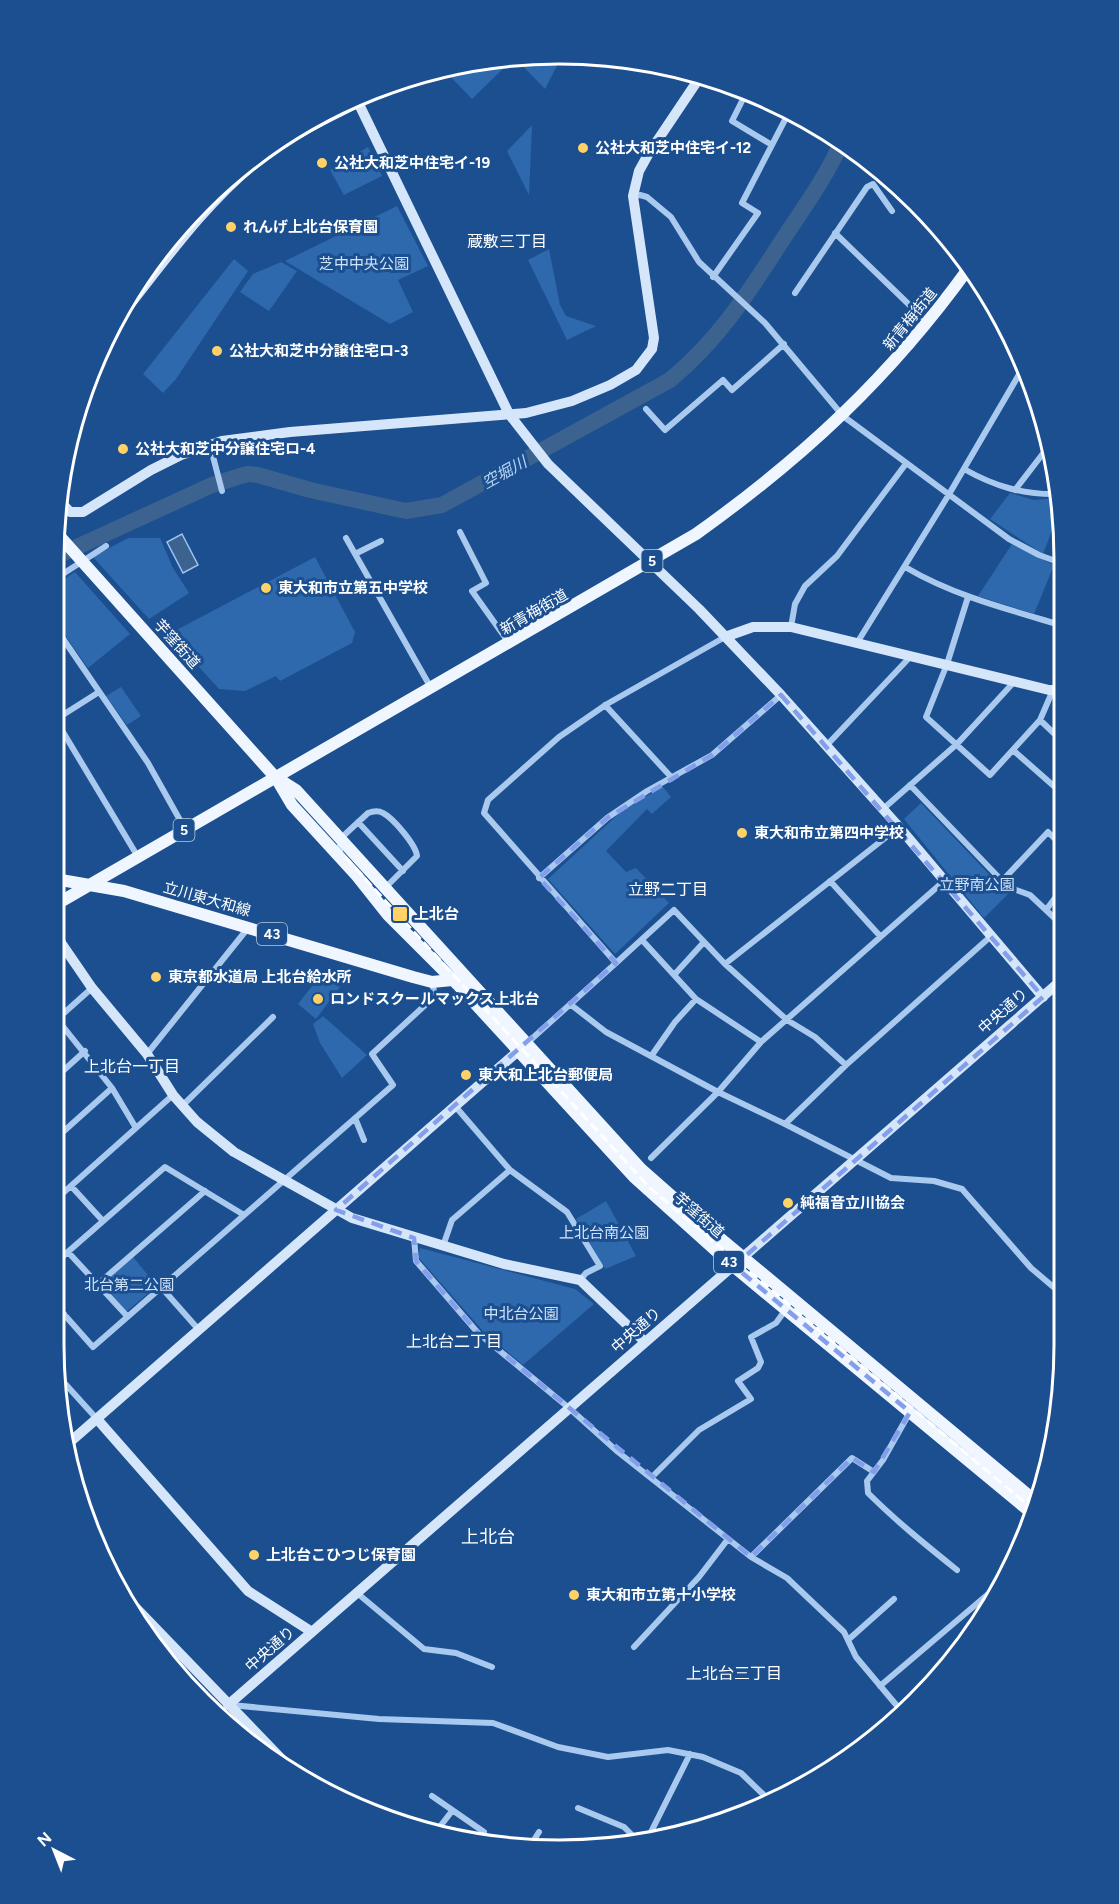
<svg xmlns="http://www.w3.org/2000/svg" width="1119" height="1904" font-family="Figtree,'Noto Sans JP',sans-serif">
<rect width="100%" height="100%" fill="#1b4f8f"/>
<path fill="#2e69ad" d="M559,54H563L545,89L515,58Z
M513,59L472,99L447,73L472,63Z
M532,125L529,195L507,151Z
M368,147L382,176L344,195L330,170Z
M397,206L428,266L398,280L413,312L390,324L285,261Z
M549,249L560,305L566,316L596,326L567,340L528,260Z
M234,259L248,271L176,379L163,393L143,374Z
M281,262L297,271L269,311L240,292L253,274Z
M1010,493L1034,500L1058,498L1064,526L1055,523L1043,554L990,519Z
M128,538H160L173,568L189,593L149,619L93,557Z
M1012,544L1054,565L1034,614L978,596Z
M315,557L355,632L352,643L280,681L276,676L245,691L219,689L169,634Z
M75,572L130,634L88,668L55,621V585Z
M121,687L141,716L127,725L106,696Z
M663,787L671,797L652,814L647,809L606,851L626,872L636,868L669,903L615,954L548,879L626,807Z
M921,803L1004,890L1010,892L984,918L904,819Z
M322,973L340,987L316,1019L298,1004Z
M323,1016L367,1055L342,1078L320,1043L313,1024Z
M606,1201L636,1256L605,1269L576,1219Z
M420,1248L575,1289L594,1304L523,1365L482,1330L418,1257Z
M133,1257L157,1286L126,1312L102,1284Z"/>
<path fill="#3c6290" stroke="#9cc4f0" stroke-width="1.5" d="M182,534L198,565L183,573L167,542Z"/>
<g fill="none" stroke-linecap="round" stroke-linejoin="round">
<path stroke="#3c6290" stroke-width="16" d="M55,557L212,485L247,474L258,475L310,490L406,511L442,505L670,380C721,338 750,290 785,236C805,206 828,174 842,141"/>
<path stroke="#a9c9ee" stroke-width="6" d="M747,91L732,121L772,145
M633,196L640,195L647,197L671,217L699,262L765,323L843,416L1009,539L1039,555L1064,564
M835,233L927,322
M713,277L758,213L742,203L789,112
M795,293L867,187L873,184L892,211
M646,409L665,430L723,380L732,390L784,344
M210,445L222,491
M964,469C994,486 1023,495 1058,494
M1015,490L1048,447
M460,532L486,583L472,591L509,643
M346,538L431,688
M355,554L381,541
M905,567C954,596 1010,610 1064,626
M55,579L106,546
M968,597L947,664L926,717L990,775L1040,720L1053,690
M55,627L148,763L185,829
M791,627L795,604L805,586L837,556L905,465
M725,637L607,704L559,737L488,800L484,813L616,963L674,910L725,964L787,1020L815,1037L846,1065
M857,643L948,496L1024,366
M99,692L58,718L57,722L138,857
M605,705L672,778
M1040,720L1064,743
M827,745L911,656
M1014,751L1064,795
M910,785L1008,887L1030,895L1064,927
M883,809L957,744L1014,682
M358,822L403,871
M340,854V839L368,813C373,811 378,810 383,813C393,818 416,845 417,856L385,888
M539,878L607,818L647,791L712,755L781,695
M830,881L880,936
M1002,881L1048,832L1064,848
M1046,910L1064,886
M642,940L674,975
M725,964L899,827
M696,999L674,975L704,942
M570,1004L606,1032L718,1092L651,1158
M57,1019L112,1088L136,1128
M55,1021L92,988
M761,1042L944,881
M526,1044L616,963
M147,1054L248,928
M652,1055L675,1022L696,999L761,1042L718,1092L785,1124L846,1065L990,937
M54,1079L85,1051
M182,1106L273,1017
M455,1106L510,1170L567,1212L600,1266L586,1273L580,1280
M355,1118L364,1140
M785,1124L891,1178L934,1181L962,1189L1031,1268L1064,1296
M54,1140L112,1088
M71,1186L103,1221
M54,1201L173,1095
M414,1238L416,1261L478,1333L569,1408L618,1452L751,1557L787,1578L844,1632L856,1657L903,1713
M443,1246L452,1220L510,1170
M68,1252L127,1316
M54,1264L165,1167L244,1215
M98,1284L205,1191
M161,1287L199,1330
M54,1303L93,1347L393,1085L372,1054L435,996L432,982
M54,1323L64,1314
M59,1377L97,1419
M910,1412L883,1460L867,1481L868,1493C896,1521 926,1545 957,1570
M651,1478L699,1430L751,1399L738,1381L758,1368L761,1362L751,1337L776,1323L786,1309
M751,1557L852,1458L874,1472
M357,1593L424,1649L456,1653L492,1667
M848,1640L894,1599
M634,1647L699,1577L728,1539
M880,1686L1000,1584
M231,1705L379,1719L493,1723L558,1747L608,1757L668,1750L703,1757L741,1773L770,1801
M432,1796L484,1832
M578,1808L624,1827L636,1839
M435,1833L452,1811
M649,1836L690,1754
M532,1843L539,1832"/>
<path stroke="#d6e6fa" stroke-width="10" d="M356,98L509,414L548,464L699,609L781,695L899,827L1043,997
M120,317C164,262 204,204 259,160C288,136 325,120 358,102
M60,501L70,512H83L151,470L181,455L222,441L290,432L526,413L572,401L610,385L636,370L652,349L654,338L633,196L639,171L649,153L700,77
M725,637L753,627H791L1049,690H1064
M55,934L92,988L147,1054L173,1095L197,1122L234,1152L352,1218L504,1264L580,1280L645,1342
M97,1419L248,1591L312,1632
M70,1442L524,1046
M134,1606L294,1772
M228,1705L1064,978"/>
<path stroke="#f0f6ff" stroke-width="12" d="M55,531L276,778L292,805L357,876L388,915L458,985L634,1177L733,1266L1034,1515
M277,778L296,790L641,1169L708,1228L1039,1504
M55,879L124,891L413,977L432,982L452,980
M55,905L696,534C804,457 890,377 968,269"/>
<path stroke="#fff" stroke-width="3" stroke-dasharray="10 4.5" stroke-linecap="butt" d="M345,857L650,1188L1036,1512"/>
</g>
<path fill="none" stroke="#839eea" stroke-width="4.5" stroke-dasharray="12 8" stroke-linejoin="round" d="M781,695L1043,997L734,1266L910,1412L874,1472L852,1458L751,1557L478,1333L416,1261L414,1238L336,1210L616,963L539,878L607,818L712,755Z"/>
<g fill="#ffd166" stroke="#1b4f8f" stroke-width="2">
<circle cx="583" cy="148" r="6"/>
<circle cx="322" cy="163" r="6"/>
<circle cx="231" cy="227" r="6"/>
<circle cx="217" cy="351" r="6"/>
<circle cx="123" cy="449" r="6"/>
<circle cx="266" cy="588" r="6"/>
<circle cx="742" cy="833" r="6"/>
<rect x="392" y="906" width="16" height="16" rx="3"/>
<circle cx="156" cy="977" r="6"/>
<circle cx="318" cy="999" r="6"/>
<circle cx="466" cy="1075" r="6"/>
<circle cx="788" cy="1203" r="6"/>
<circle cx="254" cy="1555" r="6"/>
<circle cx="574" cy="1595" r="6"/>
</g>
<g text-anchor="middle" stroke-width="6" stroke-linejoin="round" paint-order="stroke">
<g fill="#1b4f8f" stroke="#bbcadd" stroke-width="1.5">
<rect x="641.5" y="550" width="21" height="22" rx="4.5"/>
<rect x="173.5" y="819" width="21" height="22" rx="4.5"/>
<rect x="257" y="923" width="30" height="22" rx="4.5"/>
<rect x="714" y="1251" width="30" height="22" rx="4.5"/>
</g>
<g font-size="14" font-weight="bold" fill="#fff">
<text x="652" y="566">5</text>
<text x="184" y="835">5</text>
<text x="272" y="939">43</text>
<text x="729" y="1267">43</text>
</g>
<g font-size="15" font-weight="bold" fill="#fff" stroke="#1b4f8f" text-anchor="start">
<text x="595" y="153">公社大和芝中住宅イ-12</text>
<text x="334" y="168">公社大和芝中住宅イ-19</text>
<text x="243" y="232">れんげ上北台保育園</text>
<text x="229" y="356">公社大和芝中分譲住宅ロ-3</text>
<text x="135" y="454">公社大和芝中分譲住宅ロ-4</text>
<text x="278" y="593">東大和市立第五中学校</text>
<text x="754" y="838">東大和市立第四中学校</text>
<text x="414" y="919">上北台</text>
<text x="168" y="982">東京都水道局 上北台給水所</text>
<text x="330" y="1004">ロンドスクールマックス上北台</text>
<text x="478" y="1080">東大和上北台郵便局</text>
<text x="800" y="1208">純福音立川協会</text>
<text x="266" y="1560">上北台こひつじ保育園</text>
<text x="586" y="1600">東大和市立第十小学校</text>
</g>
<g font-size="15" fill="#cfe3fa" stroke="#1b4f8f">
<text x="364" y="269">芝中中央公園</text>
<text x="977" y="890">立野南公園</text>
<text x="604" y="1238">上北台南公園</text>
<text x="129" y="1290">北台第二公園</text>
<text x="521" y="1319">中北台公園</text>
</g>
<g font-size="15" fill="#fff" stroke="#1b4f8f">
<text transform="translate(910 319) rotate(-51)" y="5">新青梅街道</text>
<text transform="translate(534 612) rotate(-30)" y="5">新青梅街道</text>
<text transform="translate(177 644) rotate(48)" y="5">芋窪街道</text>
<text transform="translate(207 899) rotate(16)" y="5">立川東大和線</text>
<text transform="translate(1003 1011) rotate(-41)" y="5">中央通り</text>
<text transform="translate(699 1215) rotate(41)" y="5">芋窪街道</text>
<text transform="translate(636 1330) rotate(-41)" y="5">中央通り</text>
<text transform="translate(270 1649) rotate(-41)" y="5">中央通り</text>
</g>
<g font-size="16" fill="#fff" stroke="#1b4f8f">
<text x="507" y="247">蔵敷三丁目</text>
<text x="668" y="895">立野二丁目</text>
<text x="132" y="1072">上北台一丁目</text>
<text x="454" y="1347">上北台二丁目</text>
<text x="734" y="1679">上北台三丁目</text>
</g>
<g font-size="16" font-style="italic" fill="#b5d3f5" stroke="#1b4f8f">
<text transform="translate(504 472) rotate(-29)" y="6">空堀川</text>
</g>
<g font-size="18" fill="#fff" stroke="#1b4f8f">
<text x="488" y="1543">上北台</text>
</g>
</g>
<path d="M0 0H1119V1904H0ZM559 64H559A495 495 0 0 1 1054 559V1345A495 495 0 0 1 559 1840H559A495 495 0 0 1 64 1345V559A495 495 0 0 1 559 64Z" fill="#1b4f8f" fill-rule="evenodd"/>
<path fill="none" stroke="#fff" stroke-width="3" d="M559 64H559A495 495 0 0 1 1054 559V1345A495 495 0 0 1 559 1840H559A495 495 0 0 1 64 1345V559A495 495 0 0 1 559 64Z"/>
<g transform="translate(54 1850) rotate(318)" stroke="#1b4f8f" stroke-width="4.5" paint-order="stroke">
<path d="M0-4.5L10 22L0 15L-10 22Z" fill="#ffffff"/>
<text y="-9" font-size="16" font-weight="bold" text-anchor="middle" fill="#ffffff">N</text>
</g>
</svg>
